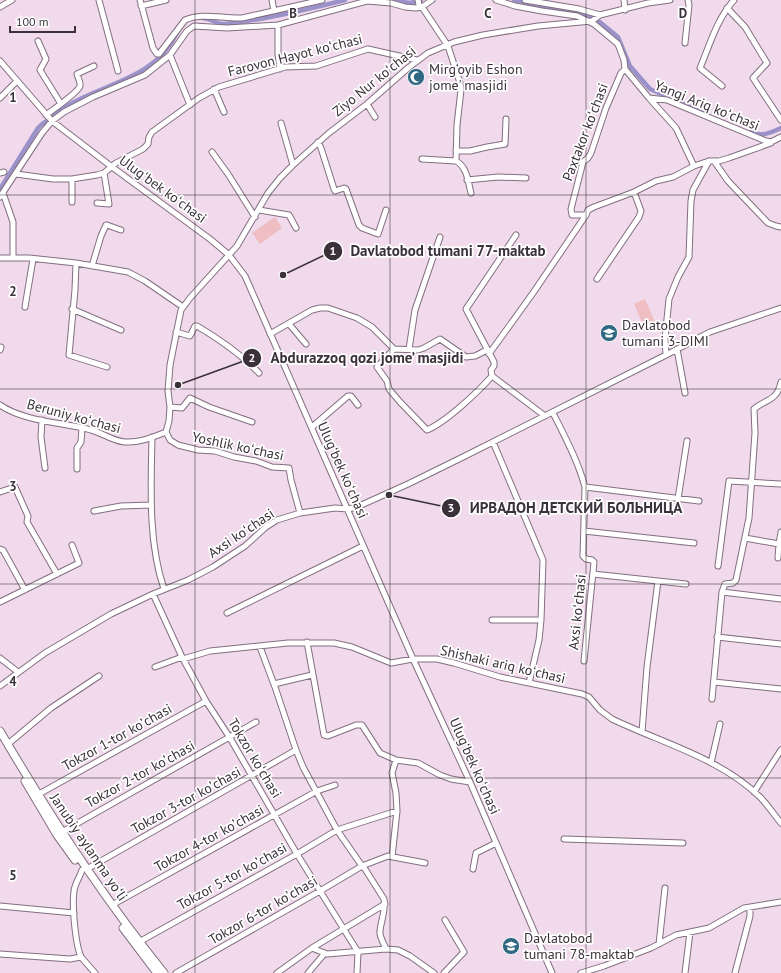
<svg xmlns="http://www.w3.org/2000/svg" width="781" height="973" font-family="'PT Sans',sans-serif">
<rect width="100%" height="100%" fill="#f0daec"/>
<path fill="#eebec3" d="M275,217L282,228L260,244L252,233Z
M645,299L655,322L644,327L634,304Z"/>
<g fill="none" stroke-linecap="round" stroke-linejoin="round">
<path stroke="#9a92c9" stroke-width="4.5" d="M391,0L410,3L421,0
M514,0L584,14L596,19L618,37L630,66L650,89L703,113
M202,18C209,18 215,23 222,24C231,24 239,22 247,21C280,16 313,8 345,0
M750,132C762,137 770,133 781,128
M0,189L38,128L41,125C54,116 66,105 80,99C117,81 157,74 177,33"/>
<defs>
<path id="minor" d="M99,0L118,71
M140,0L153,48L157,54H159L185,20C202,12 223,19 242,18L322,0
M272,0L274,11
M418,0L419,5L422,7L448,46L460,83L461,90L457,125L456,161C467,167 468,181 471,193
M496,0L515,6L542,11L577,16L594,24L618,44L624,60L625,69L649,98L667,100L766,141L771,142L781,137
M525,0L579,9L600,15L648,3L670,0
M624,0L625,10
M141,6L166,0
M0,7L12,0
M727,8L745,27L767,63L753,78L781,120
M278,25V54L280,69
M38,41L46,59L40,70L61,104
M685,43L689,5L688,0
M170,55L190,105
M0,61L52,121L112,167L210,239L229,255L245,276L413,659L470,782L552,973
M722,86L700,68C710,44 717,19 734,0
M214,89L224,112
M0,98L17,81
M649,98L676,128L694,166
M367,104L375,117
M46,115C52,110 78,93 80,86C81,83 78,78 77,74L94,66
M281,123L293,165
M318,142L321,148L334,189L335,191L344,188L346,189L359,225L362,228L378,234L386,210
M456,151H470L487,147L505,144L506,119
M212,152L228,174L255,217
M422,159L456,161
M714,161L728,181L768,223L776,226L781,227
M0,173L4,172
M16,174L53,179H72L97,175L104,173L116,163L143,149L148,144L149,137L152,132L199,98L219,87L285,67L316,66L368,49L417,60
M72,179V202
M467,180L498,177L526,178
M3,193L13,222V257
M0,197L42,133L52,121L64,112L93,97L145,75L170,55L187,31L194,26L227,28L278,25L367,1L391,3L405,7L416,8L422,7L432,0
M97,203L109,204L104,173
M259,210L289,215L296,228
M586,215L588,210L594,207L634,192L656,181L673,177L694,166L709,161H719L729,158L771,143
M516,235L466,309L494,362V366L491,370L492,376L545,416
M0,258H29L76,263L128,272L145,281L183,307
M76,263L75,290L69,355L107,367
M92,266L101,236L106,225H107L121,230
M597,279L639,217L641,211L634,192
M25,307L33,259
M72,309L121,330
M289,324L306,344
M176,332L190,336L195,326H197C219,339 241,354 259,373
M270,334L312,310L320,308H328L357,318L372,327L394,349L418,350L424,348L440,339L466,357L475,356L487,350
M394,349L377,367L387,381L389,389L400,402L427,430C446,422 478,392 492,376
M409,349L415,310L440,237
M677,349L685,393
M0,350L1,347
M489,354L533,293L586,215H572L571,209L583,162L588,158L591,153L606,108L621,73L625,69
M666,355L665,339L669,299L678,277L689,257L691,201L693,190L709,161
M0,405C25,422 62,422 91,430C103,433 112,441 125,442C140,443 153,437 166,432L169,421L170,407L168,391L170,365L181,310L190,298L237,246L268,193L280,178L293,165L329,133L367,104L408,68L428,53L454,42L483,35L538,26L592,21L600,15
M170,407L182,408L190,398L209,407L252,422
M553,413C565,437 578,461 585,487L583,556L586,559L592,560L594,562L584,661
M42,420L41,437L45,468
M312,427L348,396H351L358,405
M166,432L170,440L178,445L198,450L215,451L234,457L256,461L272,467L289,468L291,480L300,513
M152,437C151,487 148,542 164,589
M493,442L543,560L541,620L539,640L529,683
M77,469V448L81,442L82,428
M585,487L699,501
M0,492L15,487L28,516L27,522L57,574
M678,499L687,441
M94,511L121,506L151,505
M584,531L694,543
M745,538L779,544L781,532
M0,549L3,550L25,590
M778,558L779,544
M718,566L729,481L781,484
M593,574L686,584
M722,592L781,599
M153,594L182,657L206,701L230,738L297,854L358,952L357,973
M0,602L79,563L72,545
M227,613L363,546
M492,620H541
M717,637L781,644
M307,642L324,735L328,736L356,725H362L380,753L396,760L418,763L440,775L451,779L470,782
M260,647L275,687L296,750L303,767L337,830L362,866L365,869L384,899C386,911 381,920 380,931C379,936 384,944 386,949
M0,658L18,672
M183,659L210,651L220,650L288,643H334L352,647L391,663L413,659H437L454,663L500,677L582,694L589,697L600,710L612,719C662,743 720,758 760,797C768,805 774,815 781,823
M155,667L182,657
M714,682L781,689
M274,684L312,675
M0,686L45,653L111,614L153,594L188,580L213,567L245,546L266,527L277,520L300,513L335,508L348,509L357,507L408,484L461,458L666,355L710,332L781,308
M712,699L722,592L725,584L733,583L736,580L749,518L755,433L754,409C760,403 771,401 776,394C779,391 780,386 781,382
M642,732L647,667L658,581
M8,744L51,708L99,676
M711,763L720,724
M754,792L781,750
M39,794L206,701
M62,832L256,722
M564,839L683,843
M392,857L397,811L396,793L392,773L396,760
M87,869L296,750
M473,869L476,853L496,843
M112,905L317,791L335,785
M0,906L74,913
M139,942L297,854L337,830L397,811
M659,944L665,888
M312,948L327,954L386,949L398,950L410,956L434,973
M0,954L70,959L81,957L95,973
M81,957C75,943 72,905 74,891C75,883 80,877 82,870
M176,973L320,891L362,866L388,856L425,863
M277,973L312,948L385,904
M308,973L325,953L322,952
M444,973L464,952L445,920
M581,973L604,966L651,948L676,935L709,928L744,908L781,902
M685,973L690,932
M735,973L750,916V907"/>
<path id="highway" d="M0,731C49,815 103,897 164,973
M25,781L57,835L75,860
M123,928L157,973"/>
</defs>
<use href="#minor" stroke="#826f80" stroke-width="7"/>
<use href="#highway" stroke="#826f80" stroke-width="9"/>
<use href="#minor" stroke="#fff" stroke-width="5"/>
<use href="#highway" stroke="#fff" stroke-width="7"/>
</g>
<path fill="none" stroke="#3a3139" stroke-width="1" stroke-opacity="0.55" d="M195,0V973M390,0V973M586,0V973M0,195H781M0,389H781M0,584H781M0,778H781"/>
<defs>
<symbol id="mosque-disc" viewBox="-11 -11 22 22"><circle r="9.5" fill="#316983" stroke="#fff"/><path d="M3.5-4.9A6 6 0 1 0 3.5 4.9A5 5 0 1 1 3.5-4.9Z" fill="#fff"/></symbol>
<symbol id="school-disc" viewBox="-11 -11 22 22"><circle r="9.5" fill="#316983" stroke="#fff"/><path d="M0-5L7-2L0 1L-7-2ZM-4 1L0 2.5L4 1V4Q0 6-4 4Z" fill="#fff"/></symbol>
</defs>
<g fill-rule="evenodd">
<use href="#mosque-disc" x="406" y="67" width="20" height="20"/>
<use href="#school-disc" x="599" y="323" width="20" height="20"/>
<use href="#school-disc" x="501" y="936" width="20" height="20"/>
</g>
<g text-anchor="middle" stroke-width="3.5" stroke-linejoin="round" paint-order="stroke">
<g font-size="14" fill="#3a3139" stroke="#fff">
<text transform="translate(295 55) rotate(-14)" y="5">Farovon Hayot koʻchasi</text>
<text transform="translate(374 81) rotate(-39)" y="5">Ziyo Nur koʻchasi</text>
<text transform="translate(707 105) rotate(22)" y="5">Yangi Ariq koʻchasi</text>
<text transform="translate(585 132) rotate(-69)" y="5">Paxtakor koʻchasi</text>
<text transform="translate(163 189) rotate(36)" y="5">Ulugʻbek koʻchasi</text>
<text transform="translate(74 416) rotate(15)" y="5">Beruniy koʻchasi</text>
<text transform="translate(238 446) rotate(12)" y="5">Yoshlik koʻchasi</text>
<text transform="translate(343 470) rotate(66)" y="5">Ulugʻbek koʻchasi</text>
<text transform="translate(241 533) rotate(-34)" y="5">Axsi koʻchasi</text>
<text transform="translate(577 612) rotate(-84)" y="5">Axsi koʻchasi</text>
<text transform="translate(503 664) rotate(13)" y="5">Shishaki ariq koʻchasi</text>
<text transform="translate(117 737) rotate(-29)" y="5">Tokzor 1-tor koʼchasi</text>
<text transform="translate(255 758) rotate(59)" y="5">Tokzor koʻchasi</text>
<text transform="translate(475 766) rotate(66)" y="5">Ulugʻbek koʻchasi</text>
<text transform="translate(140 774) rotate(-29)" y="5">Tokzor 2-tor koʼchasi</text>
<text transform="translate(186 800) rotate(-29)" y="5">Tokzor 3-tor koʼchasi</text>
<text transform="translate(209 838) rotate(-29)" y="5">Tokzor 4-tor koʼchasi</text>
<text transform="translate(89 847) rotate(56)" y="5">Janubiy aylanma yoʻli</text>
<text transform="translate(232 876) rotate(-29)" y="5">Tokzor 5-tor koʼchasi</text>
<text transform="translate(263 910) rotate(-30)" y="5">Tokzor 6-tor koʼchasi</text>
</g>
<g font-size="14" fill="#3a3139" stroke="#fff" text-anchor="start">
<text x="429" y="74">Mirg‘oyib Eshon<tspan x="429" dy="16">jome' masjidi</tspan></text>
<text x="622" y="330">Davlatobod<tspan x="622" dy="16">tumani 3-DIMI</tspan></text>
<text x="524" y="943">Davlatobod<tspan x="524" dy="16">tumani 78-maktab</tspan></text>
</g>
</g>
<g font-size="13" text-anchor="middle" font-weight="bold" fill="#3a3139" stroke="#fff" stroke-width="3.5" stroke-linejoin="round" paint-order="stroke">
<text x="293" y="18">B</text>
<text x="488" y="18">C</text>
<text x="683" y="18">D</text>
<text x="13" y="102">1</text>
<text x="13" y="296">2</text>
<text x="13" y="491">3</text>
<text x="13" y="686">4</text>
<text x="13" y="880">5</text>
</g>
<path fill="none" stroke="#3a3139" stroke-width="1.5" d="M283 275L333 251M178 385L252 358M389 495L451 508"/>
<g fill="#3a3139" stroke="#fff" stroke-width="1.5">
<circle cx="283" cy="275" r="4"/>
<circle cx="178" cy="385" r="4"/>
<circle cx="389" cy="495" r="4"/>
<circle cx="333" cy="251" r="10"/>
<circle cx="252" cy="358" r="10"/>
<circle cx="451" cy="508" r="10"/>
</g>
<g font-size="12" text-anchor="middle" font-weight="bold" fill="#fff">
<text x="333" y="255">1</text>
<text x="252" y="362">2</text>
<text x="451" y="512">3</text>
</g>
<g font-size="15" text-anchor="middle" font-weight="bold" fill="#3a3139" stroke="#fff" stroke-width="3.5" stroke-linejoin="round" paint-order="stroke">
<text x="448" y="256">Davlatobod tumani 77-maktab</text>
<text x="367" y="363">Abdurazzoq qozi jome’ masjidi</text>
<text x="576" y="513">ИРВАДОН ДЕТСКИЙ БОЛЬНИЦА</text>
</g>
<path d="M10 26v6h65v-6" fill="none" stroke="#3a3139" stroke-width="2"/>
<text x="16" y="26" font-size="12" fill="#3a3139" stroke="#ffffff" stroke-width="3" paint-order="stroke">100 m</text>
</svg>
